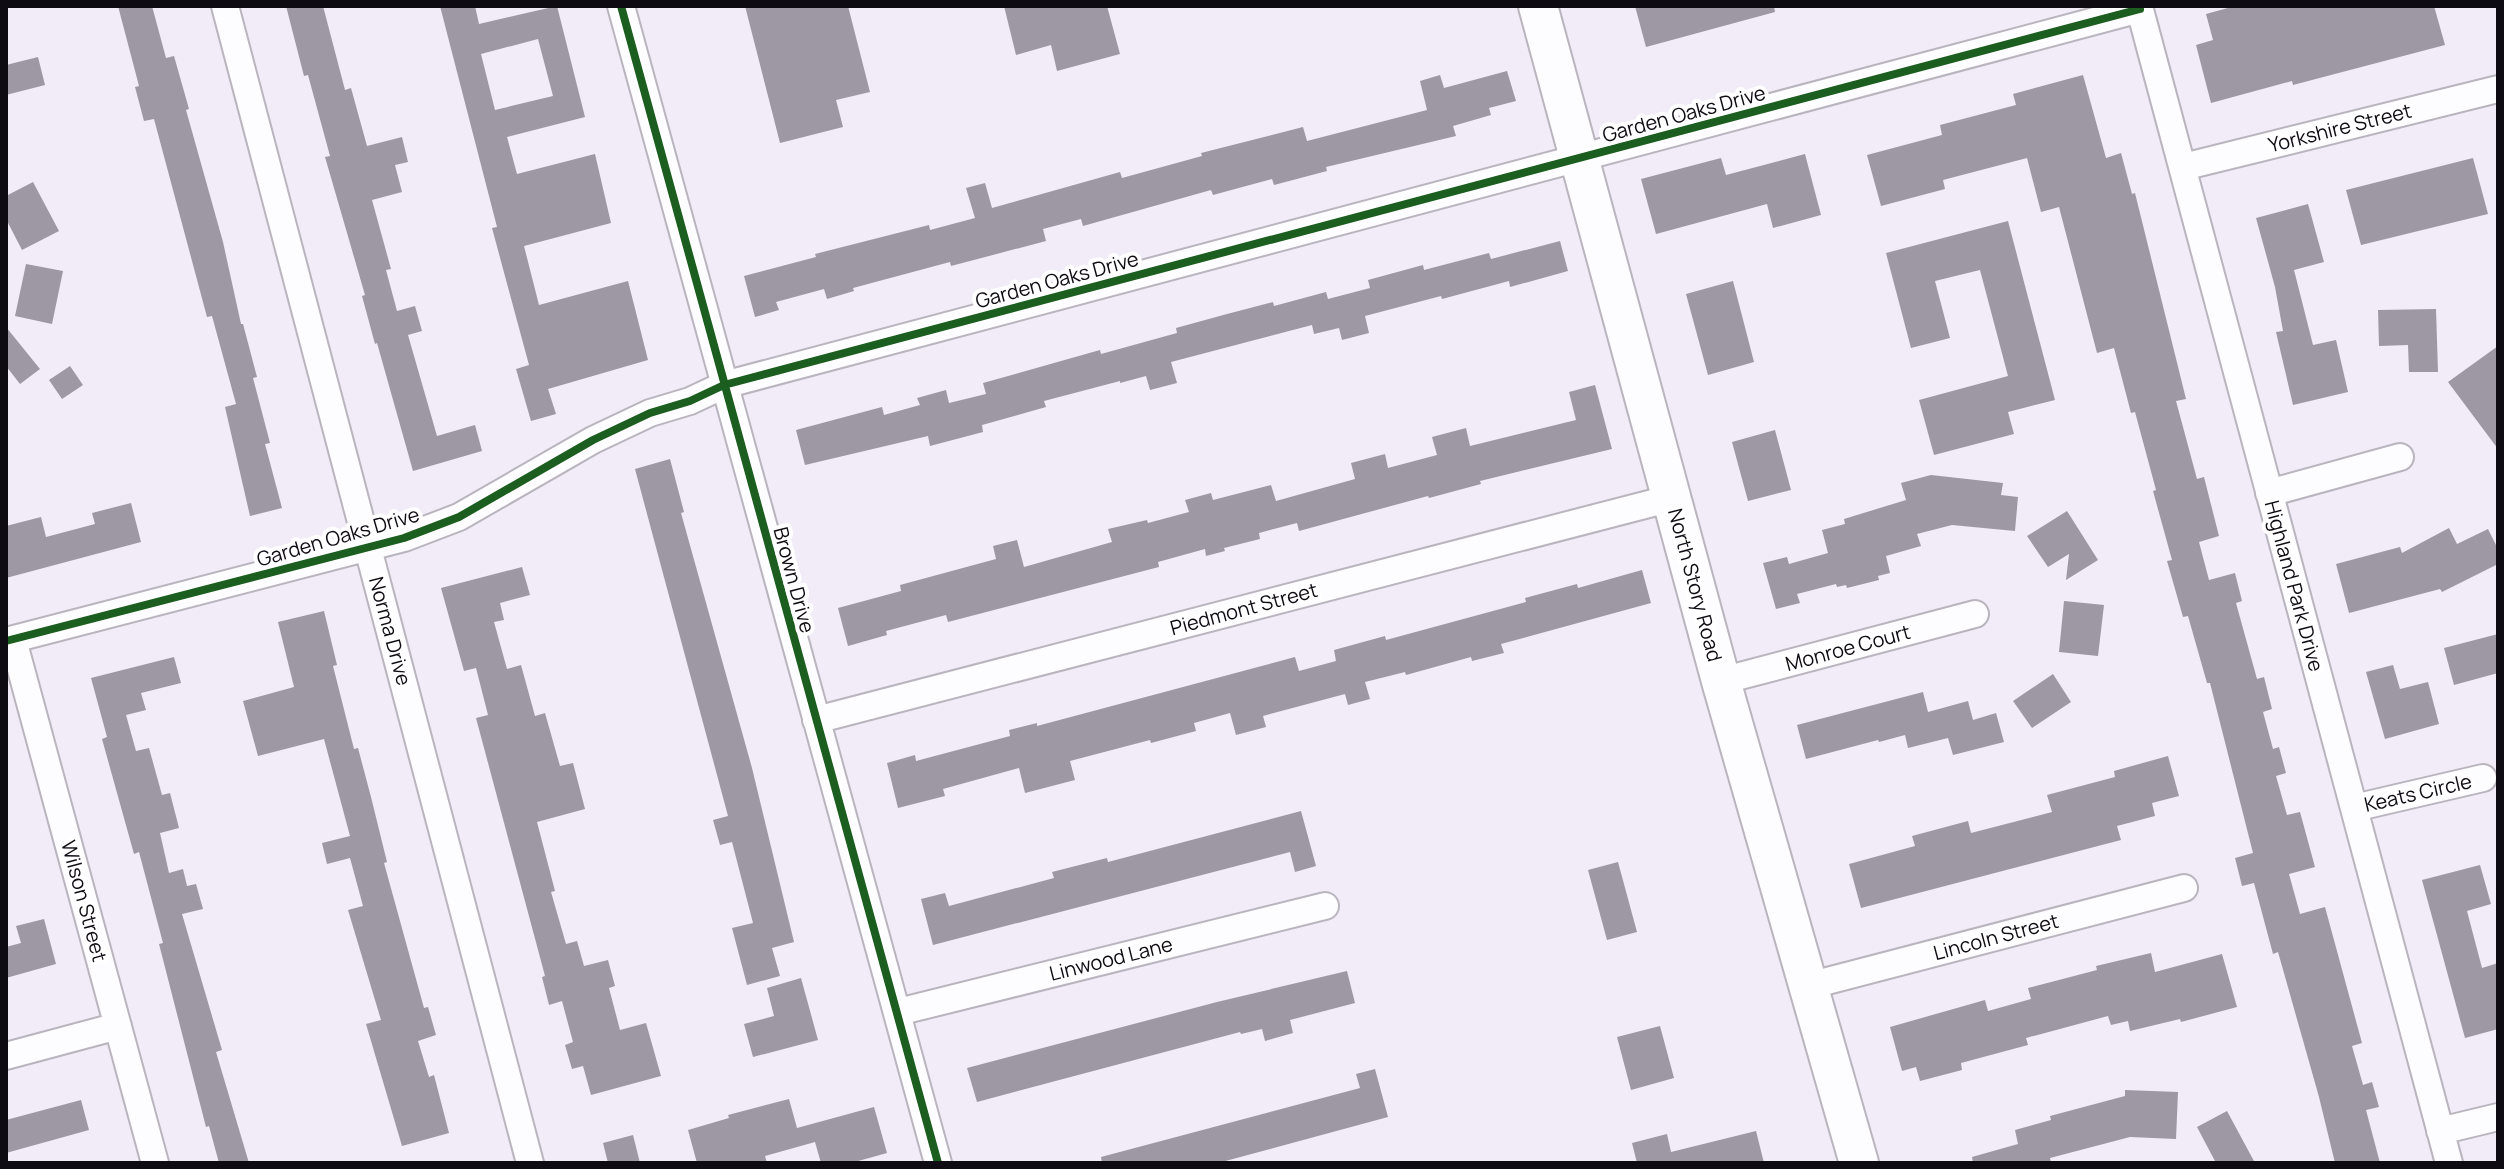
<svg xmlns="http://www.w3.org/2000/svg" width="2504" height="1169" font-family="Manrope,sans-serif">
<rect width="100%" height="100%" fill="#f1ecf7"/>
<path fill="#9d98a3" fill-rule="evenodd" d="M118,6H152L166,58L174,56L189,109L186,110L223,242L241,324H243L257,377L253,378L270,443L265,444L282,508L250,516L225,407L236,404L212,316L207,317L154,119L144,121L135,87L139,86Z
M286,6H323L345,90L351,88L367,146L402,137L408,162L395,165L402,192L372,200L391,269L386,270L397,311L415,306L422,331L408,335L437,436L475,425L482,451L413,471L377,343L375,344L362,296L365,295L325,157L330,156L308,75L304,76Z
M440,6H475L479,24L557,6L585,117L507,137L517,174L595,154L611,223L524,246L539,305L628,281L648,360L548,389L556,414L531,421L516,369L529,365L492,228L497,227ZM538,39L553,96L495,110L481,54Z
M745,6H848L870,92L836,100L843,127L780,143Z
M1004,6H1107L1120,54L1057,71L1051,45L1016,55Z
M1635,6H1774L1775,12L1646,47Z
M2235,6H2434L2445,45L2293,85L2292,81L2211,103L2196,45L2213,40L2206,14Z
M38,57L45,85L6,95V65Z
M1507,71L1516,101L1489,108L1491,115L1453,126L1456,136L1326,167L1327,171L1274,185L1272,179L1213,195L1211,190L1083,226L1081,219L1043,229L1046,241L951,266L950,262L853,288L854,291L827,299L824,289L776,302L779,310L755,317L744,276L816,257L815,254L929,225L930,230L975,218L966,188L985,183L992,208L1120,172L1122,178L1202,156L1201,153L1303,127L1307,141L1427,110L1420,81L1440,75L1444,88Z
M2083,75L2106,158L2121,153L2132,194L2135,193L2186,399L2176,401L2197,479L2204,477L2219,536L2199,542L2209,580L2235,573L2242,601L2236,603L2257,679L2264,677L2272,709L2263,712L2273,749L2279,747L2286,773L2276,776L2287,815L2300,812L2315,867L2289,874L2300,914L2325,907L2362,1043L2352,1046L2363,1085L2372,1082L2379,1107L2366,1110L2380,1163H2335L2319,1097L2278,952L2273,954L2254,883L2242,886L2235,858L2253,853L2210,683H2207L2188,616L2183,617L2167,561L2172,560L2153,491L2156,490L2135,412L2131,413L2114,348L2097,353L2059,207L2041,212L2027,158L1943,180L1945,189L1881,206L1867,155L1942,135L1940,125L2016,105L2013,94Z
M1805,154L1821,215L1773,228L1767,204L1656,234L1641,179L1721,158L1726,175Z
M2473,158L2488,214L2361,245L2346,190Z
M33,182L59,231L22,250L6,219V196Z
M2308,204L2324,262L2294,270L2313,345L2336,340L2348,392L2293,405L2276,332L2283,331L2275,287L2256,218Z
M2008,221L2055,400L2008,412L2014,434L1934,455L1919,400L2008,376L1980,270L1935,281L1950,338L1911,348L1886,253Z
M1560,241L1568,271L1510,287L1509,281L1442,299L1441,296L1365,316L1369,333L1342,340L1339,328L1314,334L1312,325L1171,362L1177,383L1150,390L1146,376L1120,383V381L1044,401L1046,407L982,425L983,432L930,446L928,436L805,465L796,430L882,407L884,415L920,405L917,398L946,390L949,403L986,394L983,383L1100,350L1101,354L1177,333L1176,328L1227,314L1273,302L1274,306L1326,292L1328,299L1370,288L1368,280L1423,265L1424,270L1489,253L1491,259Z
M26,264L63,271L52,324L15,316Z
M1733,281L1754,362L1708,375L1686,294Z
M2436,309L2438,372H2409L2408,345L2379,346L2378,310Z
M6,327L40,369L20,384L6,366Z
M2498,346V449L2448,382Z
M70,366L83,385L62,399L49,380Z
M1595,385L1612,449L1480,481L1481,484L1429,498L1428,496L1299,531L1297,523L1259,533L1260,539L1224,548L1225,551L1206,556L1205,549L1158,562L1159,567L948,622L946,615L886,631L887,635L848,646L838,608L901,591L900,585L996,559L993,546L1017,540L1024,567L1112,542L1108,529L1147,520L1148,523L1189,512L1185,500L1211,493L1213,500L1271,485L1276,501L1355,479L1351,463L1385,454L1388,468L1437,455L1432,437L1466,428L1470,446L1576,420L1569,392Z
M1775,430L1791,490L1748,501L1732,442Z
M670,459L684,512L681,513L752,768L794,942L772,948L780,976L747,985L732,928L753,923L732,842L720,845L713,820L728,816L635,469Z
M1931,475L2003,483L2001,495L2018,497L2015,531L1952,525L1917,534L1921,546L1886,556L1890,573L1878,576L1879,580L1847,588L1846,585L1837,587L1836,584L1797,594L1800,603L1776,609L1763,563L1787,557L1789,564L1828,553L1822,530L1845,524L1844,519L1906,500L1901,483Z
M131,503L141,542L6,578V526L41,517L46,537L95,524L92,513Z
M2067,511L2098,560L2066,580L2069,554L2048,567L2027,536Z
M2449,528L2457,544L2488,529L2498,549V564L2442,592L2440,589L2349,613L2336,564L2400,547L2402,553Z
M522,567L530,595L500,603L504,620L494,622L507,669L521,665L535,716L545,713L560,766L573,763L585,809L537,822L555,891L551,892L566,944L577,941L584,966L608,960L615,986L609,988L620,1030L646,1023L661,1076L591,1095L583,1066L572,1069L565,1045L573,1042L562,1001L549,1005L542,977L545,976L476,718L488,715L476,668L464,671L441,588Z
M1642,570L1651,603L1501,644L1504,653L1472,661L1471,657L1406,675L1405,672L1365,682L1370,699L1348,705L1345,694L1263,716L1266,727L1236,735L1230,713L1194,723L1196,731L1151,743L1150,740L1070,761L1075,780L1025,793L1019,768L943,789L945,796L898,808L887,763L915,755L916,761L1010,736L1009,730L1037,723V726L1295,657L1299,671L1336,661L1334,650L1385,636L1386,640L1526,602L1525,598L1577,584L1578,588Z
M2064,601L2104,605L2098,656L2059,652Z
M324,611L337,665L333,666L354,749L358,748L371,797L387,862L384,863L424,1008L428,1007L436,1035L418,1041L429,1077L434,1075L449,1133L402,1146L366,1024L381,1020L348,910L363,906L350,858L327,864L322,843L350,836L324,739L258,756L243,701L294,687L278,622Z
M2498,634V673L2454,685L2444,648Z
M174,657L181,683L141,693L146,710L126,715L136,751L149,748L162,795L170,793L179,828L160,833L169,873L183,869L187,886L196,884L203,909L182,914L222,1050L216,1052L249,1163H219L209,1126L206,1127L159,944L163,943L139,852L134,854L102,739L107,737L91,678Z
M2393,665L2400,689L2428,682L2439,724L2385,739L2366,672Z
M2053,674L2071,702L2032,728L2013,701Z
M1923,692L1928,712L1968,701L1973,720L1996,713L2004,742L1953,755L1948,738L1908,748L1905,735L1879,742L1878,740L1806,759L1797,725Z
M2168,756L2179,796L2152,803L2155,816L2117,826L2121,840L1861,908L1849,864L1915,846L1912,836L1968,821L1971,833L2052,812L2047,795L2115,777L2114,771Z
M1301,811L1316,866L1295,872L1290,852L933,945L921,899L945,893L949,906L1054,878L1052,872L1107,858L1108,862Z
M1618,862L1637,932L1607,940L1588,870Z
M2480,865L2491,904L2467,911L2482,968L2498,963V1029L2465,1038L2422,880Z
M44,919L56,964L6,978V947L21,943L16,926Z
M2151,953L2155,972L2222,954L2237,1007L2181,1022L2180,1019L2130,1031L2128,1021L2111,1025L2108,1016L2026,1038L2028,1045L1961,1063L1962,1070L1920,1081L1916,1067L1902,1071L1890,1027L1985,1000L1988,1011L2031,999L2028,988L2097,970L2096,966Z
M1347,971L1355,1003L1290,1020L1293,1033L1265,1041L1262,1029L1241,1034L1240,1032L977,1102L967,1068L1217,1002Z
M801,978L818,1040L753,1057L744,1024L774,1016L767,988Z
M1660,1026L1674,1078L1631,1090L1617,1037Z
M1375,1069L1388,1117L1218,1163H1102L1101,1157L1360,1088L1356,1074Z
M2125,1090L2178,1092L2176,1139L2130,1137L2050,1158L2051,1163H1973L1972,1157L2018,1144L2015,1130L2051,1120L2050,1116L2125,1096Z
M789,1099L797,1128L874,1107L887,1153L851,1163H821L815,1142L765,1156L767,1163H697L688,1130L729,1118L728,1115Z
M81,1100L89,1130L6,1153V1120Z
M2227,1111L2255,1163H2216L2197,1127Z
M1756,1131L1764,1163H1637L1632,1143L1667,1134L1671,1152Z
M633,1135L640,1163H608L603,1143Z"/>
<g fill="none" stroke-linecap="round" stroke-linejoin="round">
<defs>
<path id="street" d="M225,6L530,1163
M621,6L938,1163
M2139,6L2449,1163
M2183,167L2498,89
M2269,493L2400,457
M13,640L155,1163
M6,641L404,538L459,517L593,440L650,413L690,401L724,385L2140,9
M1721,681L1975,614
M816,720L1672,498
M2354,808L2483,778
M1808,986L2184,888
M898,1012L1325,906
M6,1056L118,1026
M2440,1131L2498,1117"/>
<path id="secondary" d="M1538,6L1721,681L1859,1163"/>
</defs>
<use href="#street" stroke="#b9b4be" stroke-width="30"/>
<use href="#secondary" stroke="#b9b4be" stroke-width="42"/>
<use href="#street" stroke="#fdfcfe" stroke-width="26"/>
<use href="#secondary" stroke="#fdfcfe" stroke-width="38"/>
<defs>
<path id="cycleway" d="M621,6L938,1163
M6,641L404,538L459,517L593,440L650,413L690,401L724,385L2140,9L2139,6"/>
</defs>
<use href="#cycleway" stroke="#fff" stroke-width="13"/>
<use href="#cycleway" stroke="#1b5e20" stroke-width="8"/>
</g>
<g text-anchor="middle" stroke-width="8" stroke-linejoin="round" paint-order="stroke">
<g font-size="20" fill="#0f0b13" stroke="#fff">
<text transform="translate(1684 114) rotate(-15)" y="7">Garden Oaks Drive</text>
<text transform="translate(2340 128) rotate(-14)" y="7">Yorkshire Street</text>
<text transform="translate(1057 280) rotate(-15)" y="7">Garden Oaks Drive</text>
<text transform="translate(338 537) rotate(-16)" y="7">Garden Oaks Drive</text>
<text transform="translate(794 580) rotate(75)" y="7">Brown Drive</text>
<text transform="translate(1695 585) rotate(75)" y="7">North Story Road</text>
<text transform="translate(2294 586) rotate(75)" y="7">Highland Park Drive</text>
<text transform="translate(1244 609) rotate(-15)" y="7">Piedmont Street</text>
<text transform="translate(390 631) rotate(75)" y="7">Norma Drive</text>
<text transform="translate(1848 648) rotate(-15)" y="7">Monroe Court</text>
<text transform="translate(2418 793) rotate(-13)" y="7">Keats Circle</text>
<text transform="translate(84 901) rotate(75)" y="7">Wilson Street</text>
<text transform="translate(1996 937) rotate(-15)" y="7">Lincoln Street</text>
<text transform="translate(1111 959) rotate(-14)" y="7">Linwood Lane</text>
</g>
</g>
<rect width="2504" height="1169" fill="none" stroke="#0f0b13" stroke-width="16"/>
</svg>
